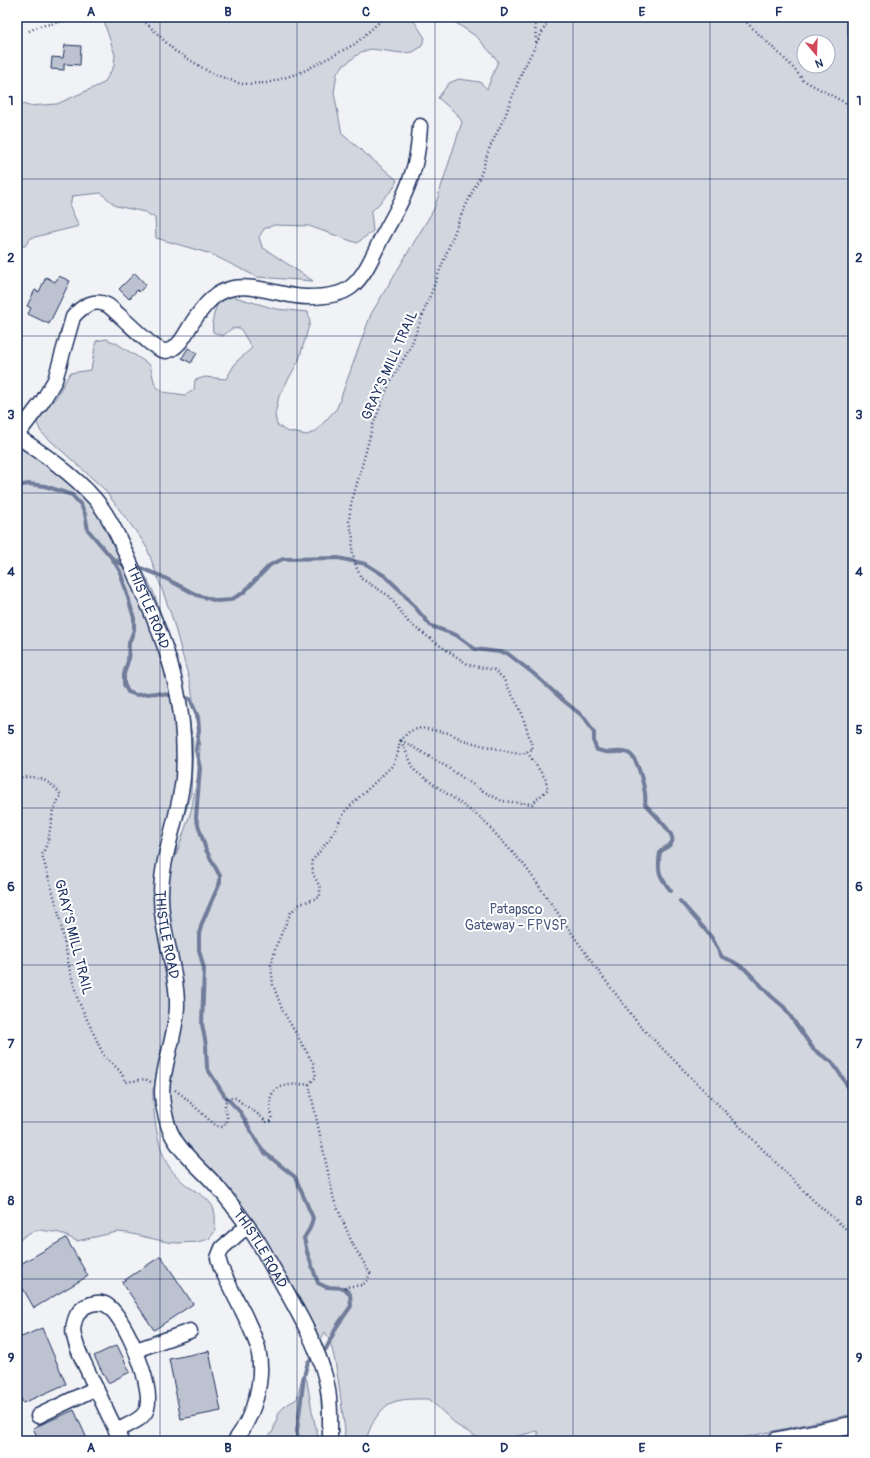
<svg xmlns="http://www.w3.org/2000/svg" width="870" height="1458" font-family="Pangolin,sans-serif">
<rect width="100%" height="100%" fill="#f1f2f5"/>
<filter id="ink" filterUnits="userSpaceOnUse"><feTurbulence type="fractalNoise" baseFrequency=".025" numOctaves="2"/><feDisplacementMap in="SourceGraphic" scale="8" xChannelSelector="R" yChannelSelector="G"/><feConvolveMatrix kernelMatrix="1 2 1 2 8 2 1 2 1" color-interpolation-filters="sRGB"/></filter>
<g filter="url(#ink)">
<path fill="#d2d6df" stroke="#76829e" fill-rule="evenodd" d="M105,17H413L414,21L425,38L421,47L413,52L402,53L371,49L361,52L343,66L337,73L334,93L342,134L397,180L393,189L371,212L373,231L357,243L309,226L274,225L264,229L259,237L262,247L313,281L257,277L211,254L156,238L155,218L145,212L116,206L101,193L72,196L70,207L79,226L31,238L25,246H17V101L28,106L57,104L104,83L114,66L115,55L105,25Z
M447,17H853V1414L727,1441H540L537,1431L499,1441H484L458,1426L429,1399C417,1399 400,1398 389,1404C377,1412 369,1428 366,1441H344L345,1430C341,1407 337,1349 325,1332L319,1342L284,1272L263,1238L185,1142L175,1125L169,1107V1085L153,1088C152,1108 158,1153 170,1168C174,1174 180,1179 185,1184C195,1192 210,1197 214,1210C216,1216 215,1225 215,1231L209,1239L198,1242L178,1243L167,1242L128,1233L117,1232L77,1241L60,1233L40,1230L31,1232L23,1237L17,1244V430L52,454L97,491L119,524L153,591L177,661L185,692L193,742L191,794L179,833L175,858L191,811L197,780L200,748L191,686L172,617L147,548L140,537L103,488L41,432L37,423L40,414L55,399L70,373L91,370L96,341L106,339L116,343L150,365L155,385L163,392L185,395L194,390L195,380L205,377L226,379L236,362L252,348L240,328L231,329L223,336L213,332C211,319 215,305 224,294L276,309L308,312L310,322L299,360L279,396L275,415L277,425L286,431L307,435L316,431L337,408L371,314L434,209L462,122L457,114L438,98L449,83L459,79L480,82L487,89L498,61L477,37ZM804,42H828V66H804Z
M304,1372L307,1381L312,1411L319,1441H265L273,1431L279,1412L286,1405L297,1399C300,1389 300,1381 304,1372Z"/>
<g fill="none" stroke-linecap="round" stroke-linejoin="round">
<path stroke="#707c9a" stroke-width="4" d="M847,17L853,57
M17,486L29,484L45,486L72,495L81,505L85,514L88,530L111,557L120,571L134,618V630L129,643L128,661L124,674V684L128,692L136,695L156,693L175,696
M112,558L122,564
M141,568L161,576L197,595L217,601L230,600L243,593L270,565L283,559L338,558L366,564L385,576L402,592L431,626L456,635L475,649L507,653L534,674L564,701L585,718L594,733V743L597,750C600,750 603,752 606,752C614,753 620,750 628,753C638,756 647,794 645,804C651,812 676,833 672,842C670,846 663,849 660,852C657,872 659,876 671,891
M182,697L190,699L198,717L199,730L196,750L200,768L196,818L206,850L220,876V882L202,923L199,934V950L204,969L202,1024L206,1045L207,1068L224,1095L241,1113L257,1142L265,1153L295,1177L313,1218L310,1228L304,1238L307,1252L318,1283L326,1287L344,1288L350,1294L351,1306L337,1326L326,1349L308,1362L304,1376L297,1431L298,1441
M680,901L703,927L712,938L722,957L732,961L745,969L771,996L784,1007L814,1050L832,1062L846,1083L853,1100"/>
</g>
<path fill="#bcc2d0" stroke="#1b2f5e" d="M65,45L81,46L80,65L64,64V70L51,69L52,57L63,58Z
M135,273L146,285L139,292L137,290L129,299L119,289Z
M59,276L70,281L49,324L28,314L31,308L27,306L35,290L39,292L46,277L55,282Z
M188,348L197,353L191,363L182,358Z
M66,1238L88,1276L34,1308L17,1278V1266Z
M161,1256L193,1304L154,1330L122,1282Z
M42,1328L66,1384L23,1403L17,1388V1339Z
M117,1345L130,1372L108,1383L94,1356Z
M209,1351L221,1411L181,1419L169,1359Z
M74,1410L88,1441H39L33,1428Z"/>
<g fill="none" stroke-linecap="round" stroke-linejoin="round">
<defs>
<g id="minor">
<path d="M17,435L42,402L55,380L73,317C81,307 94,298 107,305C111,307 115,312 119,315C129,324 139,334 150,343C155,346 160,351 166,351C180,349 187,330 194,320C202,309 211,296 224,291C248,280 281,297 307,297C320,297 340,296 351,287C365,276 373,255 381,239C393,217 406,195 413,171C418,156 419,141 420,126"/>
<path id="s1" d="M17,436C45,455 73,474 95,499C113,520 128,558 139,584C143,594 148,604 152,614C175,666 187,721 183,778C179,817 162,854 161,893C160,930 177,967 177,1004C177,1034 163,1063 162,1092C162,1103 165,1115 168,1125C175,1150 204,1170 220,1190C233,1206 246,1222 257,1240C265,1252 271,1266 279,1278C297,1310 317,1344 326,1380C331,1400 330,1421 330,1441"/>
<path d="M136,1350L190,1331"/>
<path d="M38,1416L96,1388"/>
<path d="M116,1431C125,1426 141,1421 146,1411C156,1390 126,1319 108,1306C99,1299 82,1305 77,1315C74,1321 72,1330 74,1336C77,1351 85,1364 91,1378C101,1399 111,1420 121,1441"/>
<path d="M235,1441C254,1415 265,1381 258,1348C255,1337 249,1325 244,1314C236,1299 228,1283 221,1268L218,1258L222,1248L247,1226"/>
</g>
<path id="major" d="M776,1441L853,1425"/>
</defs>
<use href="#minor" stroke="#1b2f5e" stroke-width="17"/>
<use href="#major" stroke="#1b2f5e" stroke-width="20"/>
<path stroke="#1b2f5e" stroke-width="2.5" stroke-dasharray="1 3" stroke-linecap="butt" d="M140,17L175,51L211,73L241,84L268,83L302,72L355,44L385,17
M535,17L536,44
M741,17L790,64L803,80L849,105L853,109
M29,31L40,26L84,17
M401,740L447,767L481,790L502,801L532,804L548,789L545,778L527,752
M401,741L415,771L481,818L525,866L596,968L640,1026L814,1201L853,1235
M17,778C37,775 49,779 61,795L53,811L48,841L42,855L58,910L70,971L78,1000L104,1056L120,1071L126,1082L145,1079L151,1082
M309,1084L334,1200L353,1245L370,1273C365,1291 356,1283 344,1288
M175,1090L182,1095L216,1126L223,1127C231,1120 225,1113 225,1105C225,1104 227,1099 227,1098H236C245,1107 258,1112 266,1122L271,1121C273,1114 270,1108 270,1102C271,1082 294,1085 309,1084L316,1077L313,1063L283,1011L273,985L271,965L276,946L291,912L300,904L320,897V887L313,874L312,861L328,841L346,810L393,765L398,752L400,740L410,731L421,728L449,733L463,740L481,745L514,753L522,754L533,749L521,711L503,678L494,670L469,665L439,645L409,623L389,596L362,579L357,569L352,551L353,538L349,521L351,504L360,473L373,425L389,384L410,348L460,218L481,174L489,149L505,116L522,72L550,17"/>
<use href="#minor" stroke="#fff" stroke-width="14"/>
<use href="#major" stroke="#fff" stroke-width="17"/>
</g>
</g>
<path fill="none" stroke="#1b2f5e" stroke-width="1" stroke-opacity="0.55" d="M160,17V1441M297,17V1441M435,17V1441M573,17V1441M710,17V1441M17,179H853M17,336H853M17,493H853M17,650H853M17,808H853M17,965H853M17,1122H853M17,1279H853"/>
<g text-anchor="middle" stroke-width="4" stroke-linejoin="round" paint-order="stroke">
<g font-size="14" fill="#1b2f5e" stroke="#fff">
<text transform="translate(389 365) rotate(-66)" y="5">GRAY'S MILL TRAIL</text>
<text dy="5" stroke="none"><textPath href="#s1" startOffset="221">THISTLE ROAD</textPath></text>
<text dy="5" stroke="none"><textPath href="#s1" startOffset="557">THISTLE ROAD</textPath></text>
<text transform="translate(74 937) rotate(76)" y="5">GRAY'S MILL TRAIL</text>
<text dy="5" stroke="none"><textPath href="#s1" startOffset="906">THISTLE ROAD</textPath></text>
</g>
<g font-size="14" fill="#49597e" stroke="#fff">
<text x="516" y="914">Patapsco<tspan x="516" dy="16">Gateway - FPVSP</tspan></text>
</g>
</g>
<rect width="870" height="1458" fill="none" stroke="#fff" stroke-width="44"/>
<g transform="translate(816 54) rotate(161)"><circle r="19" fill="#ffffff" stroke="#a4acbf"/>
<path d="M0-3L7 15L0 10L-7 15Z" fill="#d1495b"/>
<text y="-6" font-size="11" font-weight="bold" text-anchor="middle" fill="#1b2f5e">N</text>
</g>
<rect x="22" y="22" width="826" height="1414" fill="none" stroke="#1b2f5e" stroke-width="1.5"/>
<g font-size="13" text-anchor="middle" font-weight="bold" fill="#1b2f5e">
<text x="91" y="16">A</text>
<text x="228" y="16">B</text>
<text x="366" y="16">C</text>
<text x="504" y="16">D</text>
<text x="642" y="16">E</text>
<text x="779" y="16">F</text>
<text x="11" y="105">1</text>
<text x="859" y="105">1</text>
<text x="11" y="262">2</text>
<text x="859" y="262">2</text>
<text x="11" y="419">3</text>
<text x="859" y="419">3</text>
<text x="11" y="576">4</text>
<text x="859" y="576">4</text>
<text x="11" y="734">5</text>
<text x="859" y="734">5</text>
<text x="11" y="891">6</text>
<text x="859" y="891">6</text>
<text x="11" y="1048">7</text>
<text x="859" y="1048">7</text>
<text x="11" y="1205">8</text>
<text x="859" y="1205">8</text>
<text x="11" y="1362">9</text>
<text x="859" y="1362">9</text>
<text x="91" y="1452">A</text>
<text x="228" y="1452">B</text>
<text x="366" y="1452">C</text>
<text x="504" y="1452">D</text>
<text x="642" y="1452">E</text>
<text x="779" y="1452">F</text>
</g>
</svg>
